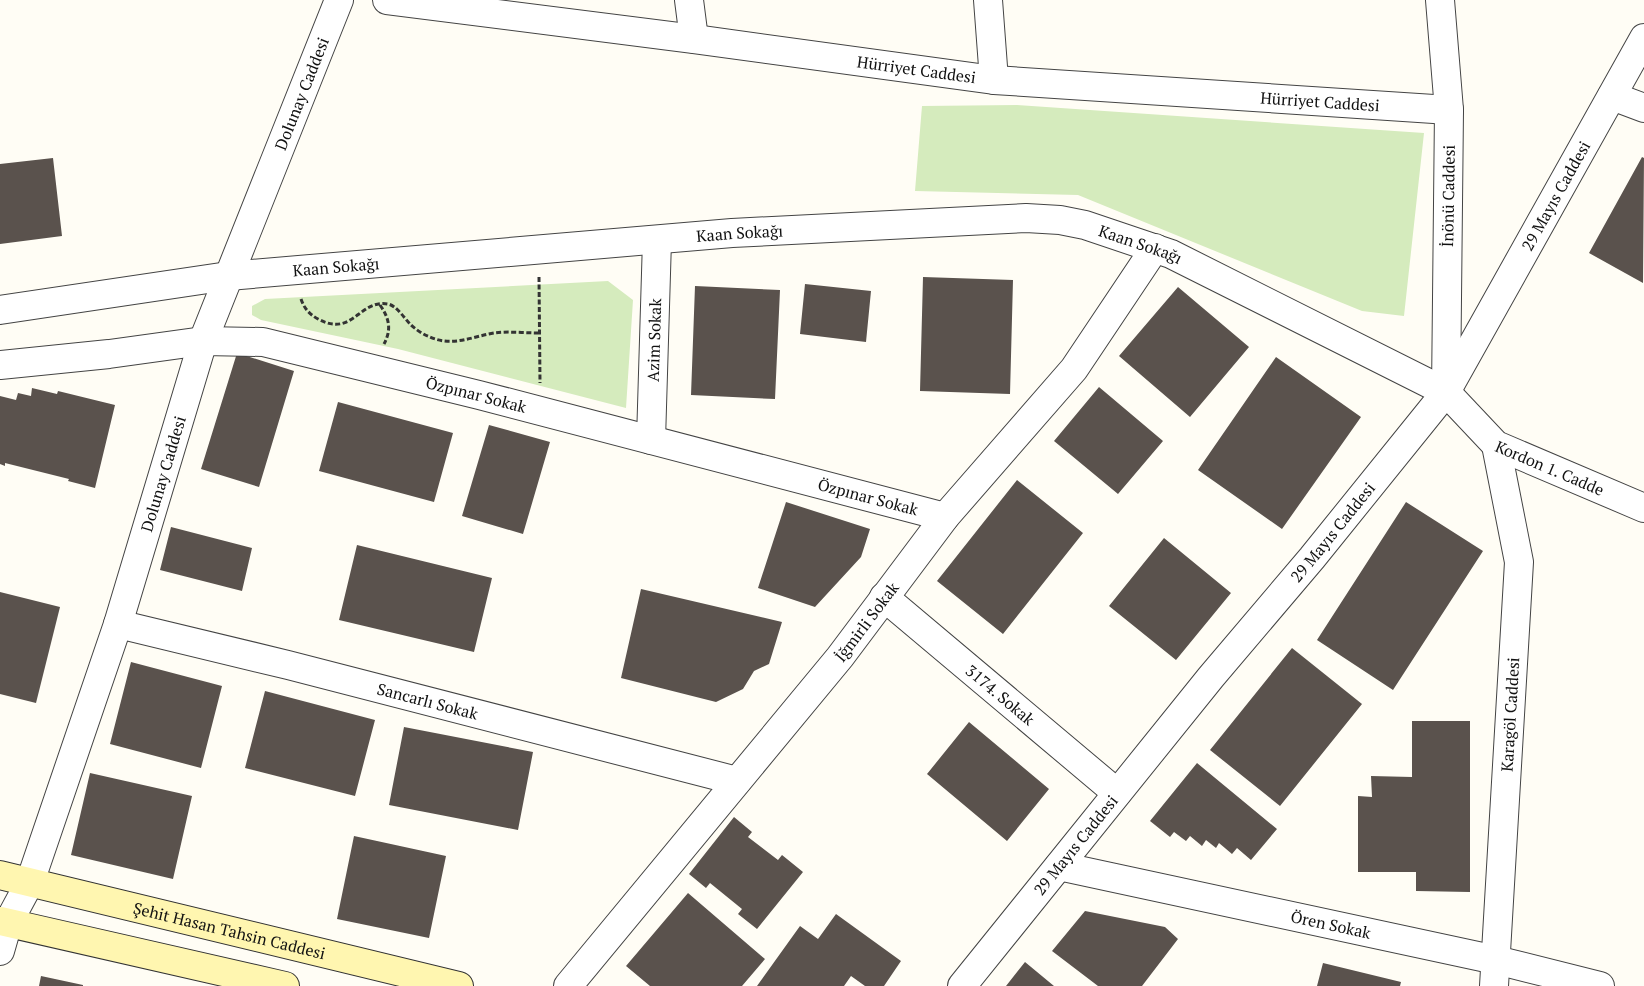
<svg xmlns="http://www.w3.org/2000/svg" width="1644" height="986" font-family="'PT Serif',serif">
<rect width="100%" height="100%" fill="#fffdf5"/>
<path fill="#d5ebbd" d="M1017,105L1424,133L1404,316L1362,311L1078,195L915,191L922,106Z
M608,281L633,300L626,408L398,349L261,320L252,315V306L265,299Z"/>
<path fill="#5a524d" d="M1642,157L1644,158L1643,283L1589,253Z
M53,158L62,236L0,244V164Z
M923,277L1013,280L1010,394L920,391Z
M805,284L871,291L866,342L800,334Z
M695,286L780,290L775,399L691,395Z
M1178,287L1249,347L1190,417L1119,356Z
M237,353L294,371L259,487L201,469Z
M1276,357L1361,417L1282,529L1198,470Z
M1099,387L1163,441L1118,494L1054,441Z
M32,388L57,394L58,391L115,405L95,488L68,481L69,479L5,463V466L0,464V396L16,400L18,393L31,396Z
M338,402L453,433L434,502L319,471Z
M489,425L550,442L523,534L462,516Z
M1017,480L1083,533L1003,634L937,581Z
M786,502L870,529L861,557L815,607L758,588Z
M1406,502L1483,551L1393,690L1317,640Z
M171,527L252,548L242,591L160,570Z
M1164,538L1231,593L1176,660L1109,606Z
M357,545L492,578L474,652L339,620Z
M641,589L782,622L769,664L754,671L743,689L716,702L621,678Z
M0,592L60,607L36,703L0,694Z
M1292,648L1362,704L1280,806L1210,750Z
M131,662L222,686L201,768L110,744Z
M265,691L375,720L355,796L245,768Z
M1412,721H1470V892L1416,891V872H1358V796L1372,797L1371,776L1412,777Z
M969,722L1049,789L1007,841L927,774Z
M404,727L533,752L518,830L389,805Z
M1197,763L1277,829L1251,860L1237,848L1232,854L1219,843L1216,848L1206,840L1202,846L1190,836L1186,841L1174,832L1170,837L1150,821Z
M90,773L192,796L173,879L71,855Z
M734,817L752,832L748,837L778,860L782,855L803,872L757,929L738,914L742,909L710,883L706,888L689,874Z
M354,836L446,856L429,938L337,919Z
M688,893L765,959L742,986H650L626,966Z
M1085,911L1165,927L1178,939L1142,986H1098L1052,951Z
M836,914L901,961L884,986H865L851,976L844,986H757L800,926L818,939Z
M1025,962L1054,986H1006Z
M1323,963L1401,982L1400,986H1317Z
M41,976L83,985V986H39Z"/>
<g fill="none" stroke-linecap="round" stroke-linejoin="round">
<defs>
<g id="minor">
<path d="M689,0L694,39"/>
<path d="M988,0L994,80"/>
<path d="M1440,0L1449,110L1446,392"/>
<path id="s1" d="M0,310L228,276L732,233L1026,218L1060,220L1085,225L1171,254L1446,392L1496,445L1644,508"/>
<path id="s2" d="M0,365L109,354L203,341L263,342L479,395L945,517"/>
<path id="s3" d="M651,440L657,240"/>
<path id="s4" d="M884,597L1117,793"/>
<path id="s5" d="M118,624L288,665L737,781"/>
<path id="s6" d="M1059,866L1496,960L1600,986"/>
<path id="s7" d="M0,951L8,923L30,882L118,624L203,341L339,0"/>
<path id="s8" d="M568,986L840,657L945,517L1074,369L1155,248"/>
<path id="s9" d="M1494,986L1519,562L1496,445"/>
</g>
<g id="tertiary">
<path id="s10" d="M387,0L694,39L994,80L1449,110"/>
<path d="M1612,96L1644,108"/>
<path id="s11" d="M962,986L1211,677L1312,558L1446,392L1644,38"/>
</g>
<g id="secondary">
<path id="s12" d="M0,875L459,986"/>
<path d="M0,921L285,986"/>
</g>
</defs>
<use href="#minor" stroke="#444" stroke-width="30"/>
<use href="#tertiary" stroke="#444" stroke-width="30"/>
<use href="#secondary" stroke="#333" stroke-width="30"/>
<path stroke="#333" stroke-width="3" stroke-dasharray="5 2.5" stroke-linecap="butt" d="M539,277L540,383
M301,299C304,308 309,314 318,319C353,338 359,299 388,304C397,306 404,318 411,325C415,329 424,335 430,337C452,347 471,337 494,333C508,331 525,333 540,333
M380,305C389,318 392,329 384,344"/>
<use href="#minor" stroke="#fff" stroke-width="28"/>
<use href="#tertiary" stroke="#fff" stroke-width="28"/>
<use href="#secondary" stroke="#fff6b0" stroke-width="28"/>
</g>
<g text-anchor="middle" stroke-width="5" stroke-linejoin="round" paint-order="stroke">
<g font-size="16" fill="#111" stroke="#fff">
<text dy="6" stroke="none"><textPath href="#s10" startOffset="534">Hürriyet Caddesi</textPath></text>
<text dy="6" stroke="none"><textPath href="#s7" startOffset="910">Dolunay Caddesi</textPath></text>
<text dy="6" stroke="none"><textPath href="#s10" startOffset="939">Hürriyet Caddesi</textPath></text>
<text transform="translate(1448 196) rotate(-89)" y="6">İnönü Caddesi</text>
<text dy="6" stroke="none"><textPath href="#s11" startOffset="991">29 Mayıs Caddesi</textPath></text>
<text dy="6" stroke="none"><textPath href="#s1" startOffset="744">Kaan Sokağı</textPath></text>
<text dy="6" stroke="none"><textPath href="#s1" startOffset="1149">Kaan Sokağı</textPath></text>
<text dy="6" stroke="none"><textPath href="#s1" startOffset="339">Kaan Sokağı</textPath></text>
<text dy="6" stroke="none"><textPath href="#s3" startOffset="100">Azim Sokak</textPath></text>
<text dy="6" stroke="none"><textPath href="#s2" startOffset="484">Özpınar Sokak</textPath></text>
<text dy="6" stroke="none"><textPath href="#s1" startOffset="1620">Kordon 1. Cadde</textPath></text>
<text dy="6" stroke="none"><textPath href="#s7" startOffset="505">Dolunay Caddesi</textPath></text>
<text dy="6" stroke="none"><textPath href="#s2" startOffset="889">Özpınar Sokak</textPath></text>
<text dy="6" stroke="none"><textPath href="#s11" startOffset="586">29 Mayıs Caddesi</textPath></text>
<text dy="6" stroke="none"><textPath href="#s8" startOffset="471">İğmirli Sokak</textPath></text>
<text dy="6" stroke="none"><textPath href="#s4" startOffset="152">3174. Sokak</textPath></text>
<text dy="6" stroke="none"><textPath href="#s5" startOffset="319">Sancarlı Sokak</textPath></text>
<text dy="6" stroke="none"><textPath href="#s9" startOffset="272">Karagöl Caddesi</textPath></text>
<text dy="6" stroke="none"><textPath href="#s11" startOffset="181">29 Mayıs Caddesi</textPath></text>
<text dy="6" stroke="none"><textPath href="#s6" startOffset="278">Ören Sokak</textPath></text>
<text dy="6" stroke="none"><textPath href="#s12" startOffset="236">Şehit Hasan Tahsin Caddesi</textPath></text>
</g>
</g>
</svg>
